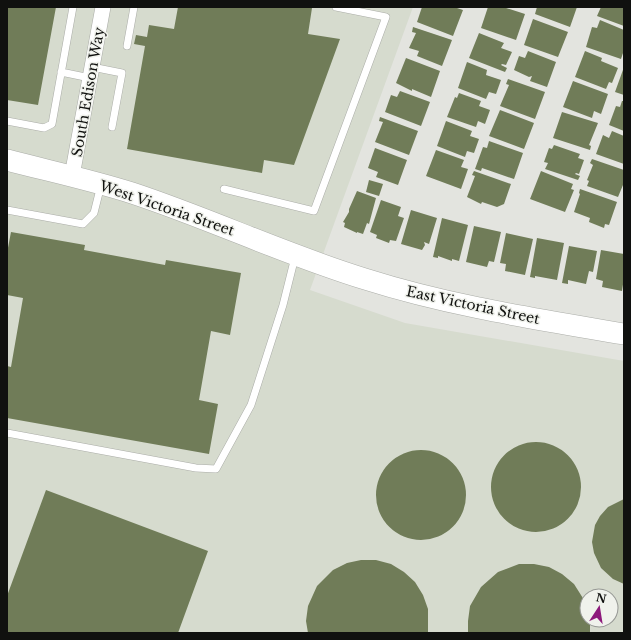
<svg xmlns="http://www.w3.org/2000/svg" width="631" height="640" font-family="'Libre Baskerville',serif">
<rect width="100%" height="100%" fill="#e3e4df"/>
<path fill="#d6dbce" fill-rule="evenodd" d="M7,7H413L310,290L405,323L624,361V633H7ZM587,596H611V620H587Z"/>
<path fill="#707c58" d="M7,7H56L38,105L7,100Z
M178,7L312,8L308,34L340,39L294,165L264,160L262,173L127,149L145,46L134,44L136,35L147,37L149,25L174,29Z
M422,7H454L463,10L453,36L417,22Z
M488,7H503L525,14L516,40L481,28Z
M537,7H577L570,27L535,14Z
M601,7H624V26L597,16Z
M533,19L568,32L558,57L524,45Z
M600,20L624,30V50L621,59L586,47L592,27L597,28Z
M413,27L452,40L442,66L417,56L419,51L409,48L416,33L412,32Z
M479,33L504,43L501,48L512,52L506,65L502,64L501,65L507,68L505,72L469,58Z
M528,51L556,62L547,87L530,81L532,76L529,77L514,70L519,56L525,58Z
M585,51L602,58L601,61L618,68L612,83L609,82L606,89L575,77Z
M406,58L440,71L431,97L412,89V91L396,83Z
M467,62L487,70L486,75L501,80L496,94L489,92L486,99L458,88Z
M624,67V95L615,92Z
M508,79L545,92L535,119L500,106L509,85L506,84Z
M573,81L608,94L601,114L594,111L592,118L563,107Z
M400,91L430,102L421,126L385,112L391,95L397,97Z
M459,93L481,101L479,106L490,110L485,124L478,121L476,127L447,117L455,97L457,98Z
M622,101H624V131L609,125L616,106L620,107Z
M500,110L534,123L524,149L489,136Z
M562,112L598,123L589,145L591,146L590,150L553,138Z
M380,117L418,131L409,155L375,142L383,122L379,121Z
M446,121L472,131L470,136L479,139L474,153L467,151L465,157L437,146Z
M612,131L624,136V164L596,154L603,135L609,138Z
M489,141L523,153L514,179L482,168L481,171L475,169L483,147L487,148Z
M554,145L580,154L578,158L584,160L579,174L576,173L575,174L580,176L578,180L545,169L548,163L544,162L549,148L552,149Z
M375,148L407,160L398,185L376,177L378,172L368,168Z
M436,150L464,160L461,167L468,169L461,189L426,176Z
M592,159L624,170V186L623,185L618,197L587,186L589,181L587,180L593,165L590,163Z
M474,171L511,184L504,204L497,207L482,202L481,204L467,197L475,176L472,175Z
M541,171L573,184L571,189L574,190L565,212L530,199Z
M369,180L383,184L379,196L366,192Z
M580,189L617,202L609,225L605,224L604,228L589,222L590,218L574,212L580,194L579,193Z
M357,191L376,198L369,224L367,223L363,234L357,232V233L344,227L345,223L343,222L349,212V209Z
M381,200L401,207L398,216L404,218L396,241L390,240L389,243L376,238L377,235L370,232Z
M411,210L437,218L429,244L424,242L425,245L422,250L401,244Z
M442,218L468,225L459,261L452,259V261L438,256V258L433,257Z
M474,226L501,232L494,262L489,261L487,267L466,262Z
M11,232L85,245L84,250L165,265L166,260L241,273L230,335L211,331L199,400L218,404L209,454L7,418V366L11,367L23,298L7,295V253Z
M506,233L533,239L525,275L505,271L506,264L500,263Z
M537,238L564,243L557,280L535,276V278L530,277Z
M569,246L597,251L593,272L589,271L586,284L568,280V284L562,283Z
M601,250L624,254V278L622,291L602,287L603,281L596,279Z
M491 487a45 45 0 1 1 90 0a45 45 0 1 1-90 0Z
M376 495a45 45 0 1 1 90 0a45 45 0 1 1-90 0Z
M46,490L208,551L178,633H7V596Z
M624,499V584L613,579L601,568L594,553L592,542L595,525L600,516L608,507Z
M361,560H376L391,564L404,572L415,582L423,595L428,609V633H308L306,621L308,606L317,586L333,570L347,563Z
M519,564H534L549,567L562,574L574,584L586,603L587,620H590V633H468V621L470,606L481,587L498,572Z"/>
<g fill="none" stroke-linecap="round" stroke-linejoin="round">
<defs>
<path id="lane" d="M127,46L134,7
M92,67L122,73L112,127
M61,72L90,78
M7,121L44,128L52,124L73,7
M224,189L314,211L386,17L336,7
M7,210L83,224L94,213L101,185
M7,433L196,468L216,469L251,405L283,305L295,257"/>
<path id="street" d="M72,176L103,7"/>
<path id="secondary" d="M7,160C49,171 91,180 132,193C211,219 286,255 365,279C450,306 537,319 624,334"/>
</defs>
<use href="#lane" stroke="#abada8" stroke-width="8"/>
<use href="#street" stroke="#abada8" stroke-width="16"/>
<use href="#secondary" stroke="#abada8" stroke-width="22"/>
<use href="#lane" stroke="#fff" stroke-width="7"/>
<use href="#street" stroke="#fff" stroke-width="15"/>
<use href="#secondary" stroke="#fff" stroke-width="21"/>
</g>
<g text-anchor="middle" stroke-width="3" stroke-linejoin="round" paint-order="stroke">
<g font-size="14" fill="#10110f" stroke="#f0f2ec">
<text transform="translate(88 92) rotate(-80)" y="5">South Edison Way</text>
<text transform="translate(167 208) rotate(19)" y="5">West Victoria Street</text>
<text transform="translate(473 305) rotate(12)" y="5">East Victoria Street</text>
</g>
</g>
<rect width="631" height="640" fill="none" stroke="#10110f" stroke-width="16"/>
<g transform="translate(599 608) rotate(12)"><circle r="19" fill="#f0f2ec" stroke="#969894"/>
<path d="M0-3L7 15L0 10L-7 15Z" fill="#8d197b"/>
<text y="-6" font-size="11" font-weight="bold" text-anchor="middle" fill="#10110f">N</text>
</g>
</svg>
